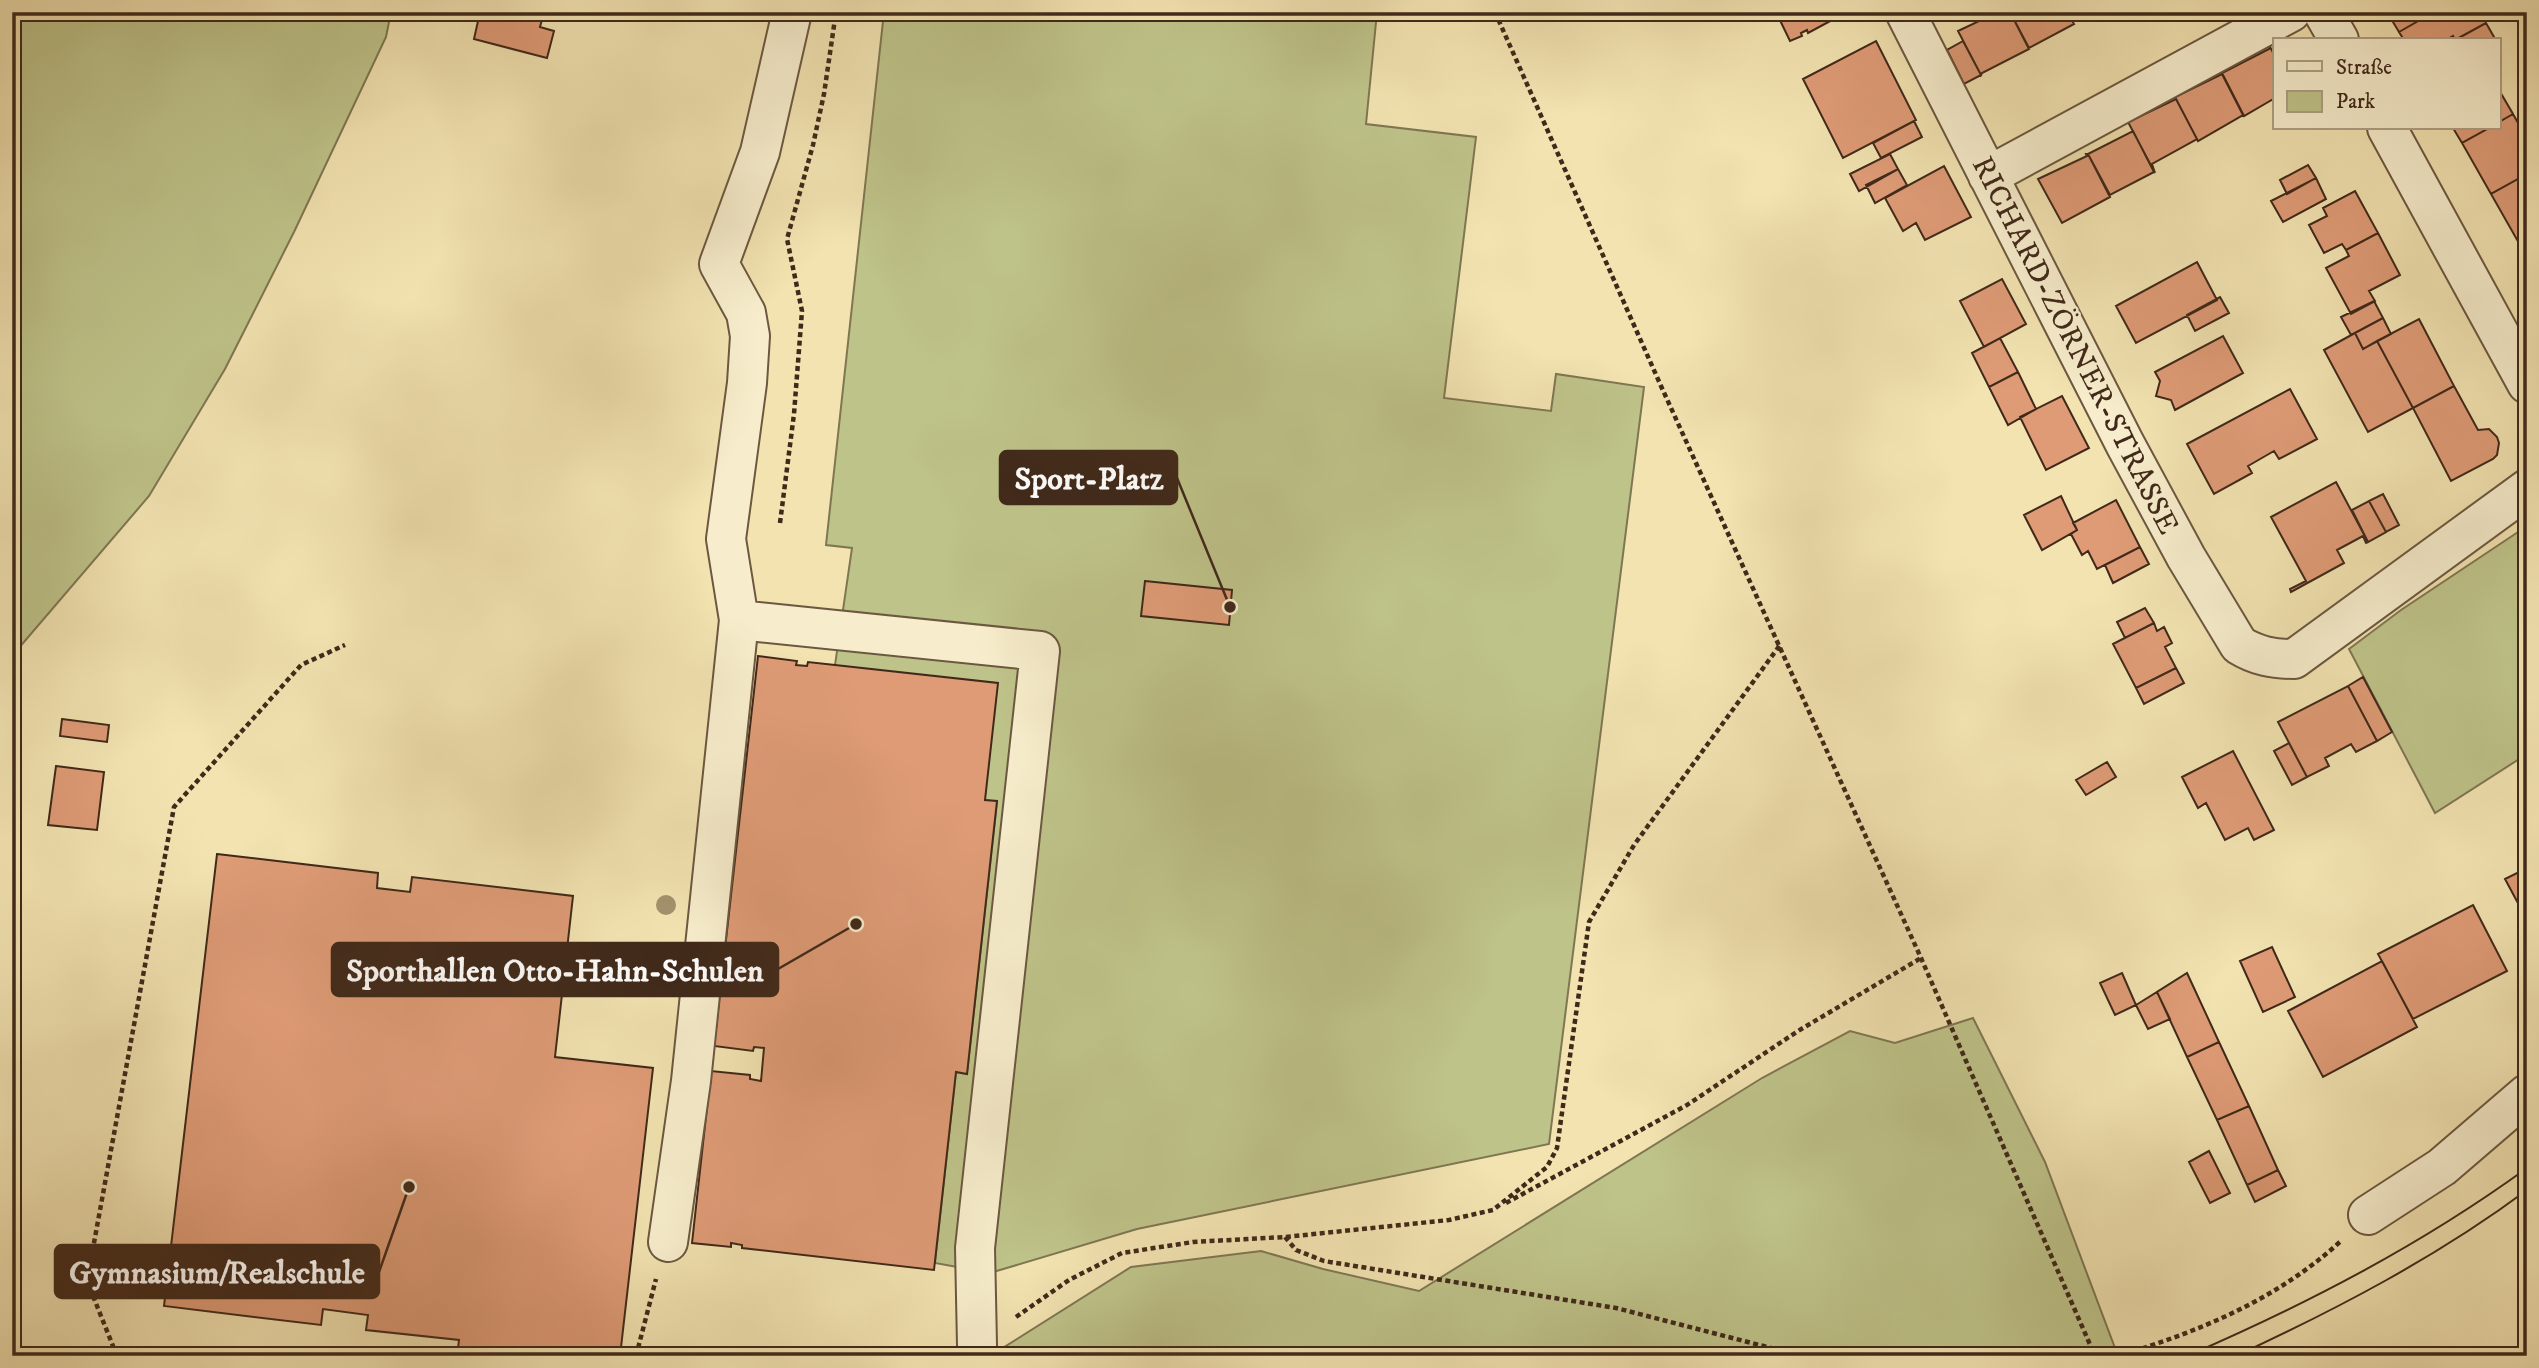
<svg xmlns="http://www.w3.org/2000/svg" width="2539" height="1368" font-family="'IM FELL DW Pica',serif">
<rect width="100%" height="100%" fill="#f2e3b1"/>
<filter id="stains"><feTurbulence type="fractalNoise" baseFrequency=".00286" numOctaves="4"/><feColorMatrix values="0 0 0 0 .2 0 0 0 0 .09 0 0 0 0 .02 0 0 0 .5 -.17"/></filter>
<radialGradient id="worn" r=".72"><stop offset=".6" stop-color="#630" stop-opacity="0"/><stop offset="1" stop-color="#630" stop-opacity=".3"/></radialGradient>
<path fill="#bec389" stroke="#7f7652" stroke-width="2" d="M12,12H391L386,37L294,232L225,369L149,496L12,656Z
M884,12H1377L1366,124L1476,137L1444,398L1551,411L1556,374L1644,387L1549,1144L1137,1229L990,1273L935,1263L956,1072L967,1074L997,802L985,800L835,665L852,548L826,545Z
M2527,526V754L2435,813L2349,649L2401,610Z
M1973,1018L2045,1162L2118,1356H990L1131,1267L1261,1251L1323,1269L1419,1291L1762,1078L1850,1031L1895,1043Z"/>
<path fill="#de9b76" stroke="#40291a" stroke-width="2" d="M480,12H544L540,27L554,31L547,58L474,39Z
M1776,12H1847L1808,33L1807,30L1801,33L1802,36L1790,41Z
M1998,12H2010L2029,49L1982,73L1981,75L1958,31Z
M2010,12H2067L2074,24L2029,48Z
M2387,12H2434L2399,32Z
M2434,12H2465L2468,17L2480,12L2486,23L2455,40L2453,36L2446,40H2404L2399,32Z
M2486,23L2494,37L2489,40H2455Z
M1876,41L1916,120L1843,158L1803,79Z
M1963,41L1981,75L1964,84L1947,50Z
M2270,47L2275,56V98L2244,116L2222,73L2269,49Z
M2222,74L2243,115L2198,141L2175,97Z
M2499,90L2513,114L2499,122Z
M2176,99L2197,139L2152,164L2155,173L2128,122Z
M2513,114L2527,139V174L2491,194L2462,143L2489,128H2499V122Z
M1914,121L1922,137L1881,158L1873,143Z
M2453,128H2489L2462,143Z
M2133,131L2154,172L2110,195L2088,154Z
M1890,154L1898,169L1859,191L1850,174Z
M2086,154H2088L2110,197L2062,223L2038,179L2087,156Z
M2308,165L2316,178L2287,194L2280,180Z
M1944,166L1971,217L1925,240L1916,223L1903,231L1885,198Z
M1898,169L1907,185L1875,203L1866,185Z
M2527,174V241L2520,245L2491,194Z
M2316,178L2326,199L2283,222L2271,201Z
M2355,191L2378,233L2346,250L2342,244L2324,253L2309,225L2327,216L2323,208Z
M2378,233L2400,275L2369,291L2375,301L2351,314L2326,268L2349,256L2346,250Z
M2197,262L2217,300L2136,343L2116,306Z
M2002,279L2026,324L1984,347L1960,301Z
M2220,297L2229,313L2195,331L2187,315Z
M2374,301L2383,318L2351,335L2341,317Z
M2383,318L2391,334L2363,349L2355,333Z
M2419,319L2454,386L2413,408L2377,341Z
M2355,333L2363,349L2377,341L2413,408L2368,432L2324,350Z
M2223,336L2243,373L2175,410L2171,400L2156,396L2160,381L2155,372Z
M2000,338L2018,372L1989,387L1972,353Z
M2018,372L2036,409L2008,425L1989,387Z
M2454,386L2478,430L2489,429L2497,437L2499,443L2497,455L2493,459L2451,481L2413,408Z
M2290,389L2317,439L2279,459L2274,451L2248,466L2252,473L2214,494L2187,444Z
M2062,396L2089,448L2046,470L2020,417Z
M2336,482L2368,542L2366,543L2363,536L2337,550L2344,563L2291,592L2290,589L2306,581L2271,517Z
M2383,494L2399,525L2386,532L2369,501Z
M2061,496L2077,530L2042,550L2024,515Z
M2116,500L2140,547L2097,569L2088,551L2082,555L2071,534L2077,530L2073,523Z
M2369,501L2386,532L2368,542L2352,510Z
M2140,547L2149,564L2113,583L2105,565Z
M1145,581L1232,590L1229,625L1141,616Z
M2145,608L2154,623L2125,638L2117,622Z
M2154,623L2157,631L2164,627L2172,643L2165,647L2176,668L2136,688L2113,644Z
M758,656L797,661L796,665L807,666L808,662L835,665L998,683L985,800L997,801L967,1074L956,1072L934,1270L742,1248V1245L731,1243V1247L692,1243L711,1071L750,1075V1079L761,1081L764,1048L754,1047L753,1051L714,1046Z
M2176,668L2184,683L2144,704L2136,688Z
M2363,677L2392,732L2377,741L2348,686Z
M2348,686L2377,741L2356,752L2351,744L2325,758L2329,766L2307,777L2278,722Z
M62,719L109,725L107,742L60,736Z
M2289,743L2307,777L2292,785L2274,751Z
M2233,751L2274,830L2254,840L2248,828L2225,840L2206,803L2198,808L2182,777Z
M2107,762L2116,777L2086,795L2076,780Z
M56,766L104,772L97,830L48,825Z
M217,854L378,873L377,888L410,892L412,877L573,896L555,1057L653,1068L620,1356H457L459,1340L366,1330L368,1315L323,1309L321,1325L164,1306Z
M2527,868V920L2505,879Z
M2473,905L2507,971L2413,1019L2378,954Z
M2272,947L2295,997L2263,1012L2240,961Z
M2382,961L2417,1027L2323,1077L2288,1011Z
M2122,973L2136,1005L2115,1015L2100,983Z
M2187,973L2219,1042L2187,1057L2157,992Z
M2157,992L2170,1019L2148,1029L2136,1005Z
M2219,1042L2249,1106L2217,1120L2187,1057Z
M2249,1106L2278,1170L2247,1185L2217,1120Z
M2209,1151L2230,1193L2210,1203L2189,1162Z
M2278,1170L2286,1186L2255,1202L2247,1185Z
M215,1347L270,1353L269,1356H214Z"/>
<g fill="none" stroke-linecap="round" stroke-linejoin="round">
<defs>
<path id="minor" d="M1905,12L2125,444L2186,557L2239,645C2257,656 2273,659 2294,659L2527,489
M2323,12L2339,40
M2387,128L2527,384
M1988,176L2291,12
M739,620L1040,651L975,1248L977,1345
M2368,1215L2442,1167L2527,1094
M668,1242L691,1081L739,620L726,539L747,383L750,336L746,313L719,264L760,152L792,12"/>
</defs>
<use href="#minor" stroke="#6c5840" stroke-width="42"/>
<path stroke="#40291a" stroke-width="4.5" stroke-dasharray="5 3.5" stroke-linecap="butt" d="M1495,12L1661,386L1921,958L2095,1356
M780,523L794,414L802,311L787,239L813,145L824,94L836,12
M1506,1203L1687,1105L1798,1031L1921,958
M1285,1237L1296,1250L1324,1261L1616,1308L1802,1356
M1016,1317L1069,1280L1122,1253L1193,1242L1285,1237L1449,1220L1493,1210L1547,1167L1557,1148L1589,922L1634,845L1780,645
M117,1356L87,1281L174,807L301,665L345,645
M636,1356L656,1279
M2118,1356C2201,1331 2278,1299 2342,1240"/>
<use href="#minor" stroke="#f7edcc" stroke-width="38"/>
<path stroke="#40291a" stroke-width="2" d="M2187,1356C2307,1304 2421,1245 2527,1168
M2236,1356C2337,1309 2437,1257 2527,1190"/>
</g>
<circle fill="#a2926d" cx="666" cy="905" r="10"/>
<g text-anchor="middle" stroke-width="5" stroke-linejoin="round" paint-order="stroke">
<g font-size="30" fill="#40291a" stroke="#f7edcc">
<text transform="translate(2076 345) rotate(63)" y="10">RICHARD-ZÖRNER-STRASSE</text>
</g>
</g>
<path fill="none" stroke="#40291a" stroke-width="2.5" d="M1230 607L1177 478M856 924L778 969M409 1187L379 1272"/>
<g fill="#40291a" stroke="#f7edcc" stroke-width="2.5">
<circle cx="1230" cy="607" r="7"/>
<circle cx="856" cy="924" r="7"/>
<circle cx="409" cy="1187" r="7"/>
</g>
<g fill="#40291a" stroke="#40291a" stroke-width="2.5">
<rect x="1000" y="451" width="177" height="53" rx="7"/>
<rect x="332" y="943" width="446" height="53" rx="7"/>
<rect x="55" y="1245" width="324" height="53" rx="7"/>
</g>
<g font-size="32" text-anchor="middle" font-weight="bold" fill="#fff">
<text x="1089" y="489">Sport-Platz</text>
<text x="555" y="981">Sporthallen Otto-Hahn-Schulen</text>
<text x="217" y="1283">Gymnasium/Realschule</text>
</g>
<rect width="2539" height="1368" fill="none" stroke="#f2e3b1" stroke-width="42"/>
<rect x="14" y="14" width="2511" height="1340" fill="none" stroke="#40291a" stroke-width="3.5"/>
<rect x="21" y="21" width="2497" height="1326" fill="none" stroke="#40291a" stroke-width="2"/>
<rect x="2273" y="38" width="228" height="91" fill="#f7edcc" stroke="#ae9f85" stroke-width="2"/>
<rect x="2287" y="61" width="35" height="10" fill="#f7edcc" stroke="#ae9f85" stroke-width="2"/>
<text x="2336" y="74" font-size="21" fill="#40291a">Straße</text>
<rect x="2287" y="91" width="35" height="21" fill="#bec389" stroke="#ae9f85" stroke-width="2"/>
<text x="2336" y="108" font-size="21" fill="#40291a">Park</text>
<rect width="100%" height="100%" filter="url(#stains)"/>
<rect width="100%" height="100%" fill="url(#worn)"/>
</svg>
